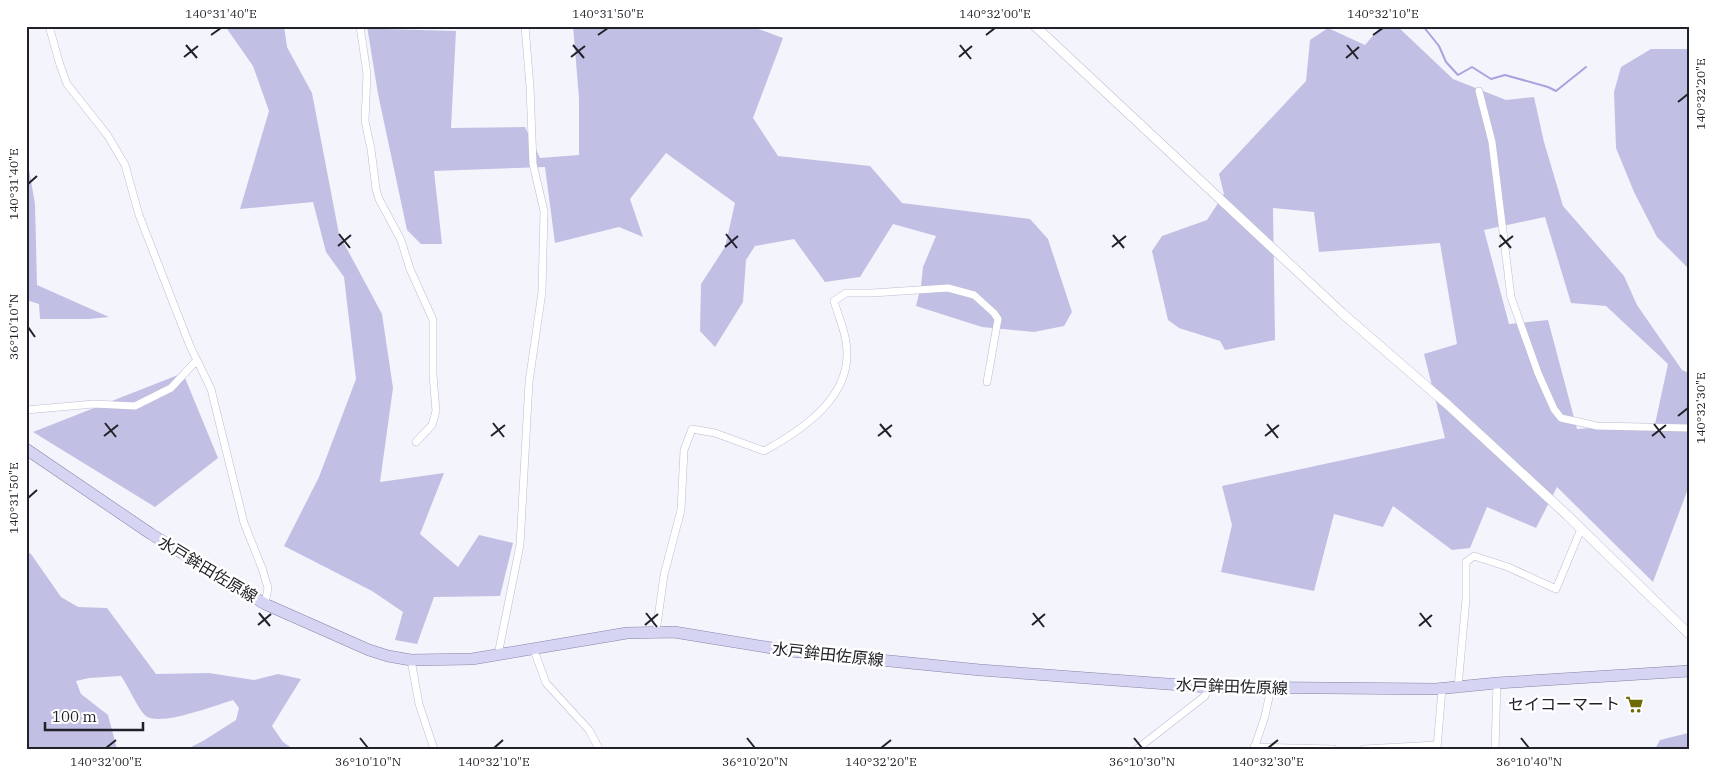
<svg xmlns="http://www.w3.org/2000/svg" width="1715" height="775" font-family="'IBM Plex Serif','Noto Sans JP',serif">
<rect width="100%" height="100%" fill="#f4f4fd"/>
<path fill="#c1c0e4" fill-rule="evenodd" d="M225,26H284L287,47L312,93L339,234L382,314L393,388L380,482L444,473L420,534L458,567L479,535L513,543L500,596L434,597L417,644L395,640L403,612L372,591L284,546L319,477L356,379L344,277L326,252L313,202L240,209L269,111L253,66Z
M367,26H385V29L456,31L451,128L525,127L540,158L579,155V98L573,26H750L783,38L753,118L778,156L870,166L902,203L1030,219L1048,239L1072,312L1064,326L1034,332L982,327L916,306L921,286L923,267L936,236L893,224L860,277L825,282L794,239L755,246L746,260L743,302L715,347L700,331L701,284L725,247L735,203L666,153L630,199L643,237L619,227L555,243L545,167L434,171L442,244H421L407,230L378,94Z
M1381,26H1397L1453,79L1506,100L1534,97L1544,142L1563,206L1624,276L1637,305L1682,370L1689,373V486L1653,582L1557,487L1536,528L1487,507L1470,548L1452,550L1393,506L1383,527L1334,514L1314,591L1221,572L1232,525L1222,486L1445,438L1424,354L1457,344L1440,243L1319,252L1314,212L1273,208L1275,340L1225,350L1220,341L1179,328L1168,320L1152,251L1162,236L1207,220L1224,194L1219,174L1306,81L1310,40L1328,28L1365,45ZM1545,217L1571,303L1606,306L1668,364L1655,424L1577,429L1548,320L1509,324L1484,230Z
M1651,49H1689V269L1657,237L1634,192L1616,148L1614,92L1621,67Z
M26,152L35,204L37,285L109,317L89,319H40L39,304L26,300Z
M183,373L218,458L155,507L33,432Z
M26,551L31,554L61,597L78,607L107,608L156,674L209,673L254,680L278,674L301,679L272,726L283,742L293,749H187L203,741L236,720L239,708L233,700C216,705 160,727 146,716C139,711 127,684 121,676L89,678L76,681L81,694L108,715L117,749H26Z
M1688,733L1689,749H1655L1660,740Z"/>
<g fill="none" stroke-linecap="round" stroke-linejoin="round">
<path stroke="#a7a3de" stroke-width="2" d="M1423,26L1439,46L1446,62L1458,75L1472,67L1491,79L1505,75L1548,87L1556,91L1586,67"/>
<defs>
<path id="minor" d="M49,26L60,65L67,84L108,136L125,165L139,215L190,346L211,389L244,523L262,568L268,588L265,604
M360,26L367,74L365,121L371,149L376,189L379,199L401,240L410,269L433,320V375L436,411L432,425L416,442
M1479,91L1492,142L1511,297L1538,373L1554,409L1561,418L1597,426L1689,428
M26,410L94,404L135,406L171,388L196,361
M656,632L664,575L681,510L684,450L692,429L715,433L764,451C804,429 855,395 846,342C844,328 838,315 834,301L846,293H872L948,288L974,295L994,313L998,319L987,382
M534,650L546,683L589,730L599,749
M498,655L520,545L529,382L542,292L544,211L533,164L530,87L525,26
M411,660L419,704L434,749
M1458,687L1466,599V562L1474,556L1508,567L1556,589L1581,529
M1254,747L1333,749
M1437,748L1442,689
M1137,749L1205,696L1208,687
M1254,749L1265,716L1271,688
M1364,749L1437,745
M1495,749L1497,683"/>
<path id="tertiary" d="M1035,26L1342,313L1448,405L1567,515L1689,634"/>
<path id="primary" d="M26,449L151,534L265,604L369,650L388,656L411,660L472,659L627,633L674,632L790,651L980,670L1208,687L1436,689L1497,683L1689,671"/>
</defs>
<use href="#minor" stroke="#bdbcd2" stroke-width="8"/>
<use href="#tertiary" stroke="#bdbcd2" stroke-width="10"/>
<use href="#primary" stroke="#8583a7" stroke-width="12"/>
<use href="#minor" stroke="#fff" stroke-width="7"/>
<use href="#tertiary" stroke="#fff" stroke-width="9"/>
<use href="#primary" stroke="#d6d4f3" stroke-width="11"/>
</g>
<path fill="none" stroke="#212129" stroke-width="2" d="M211,35L221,28M598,35L608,28M986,35L995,28M1373,35L1383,28M186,45L197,58M573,45L584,58M960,45L971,59M1347,45L1358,59M184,57L198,46M571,57L585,46M959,57L972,46M1346,58L1359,47M1678,102L1688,94M28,184L37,176M339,234L350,248M726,234L737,248M1113,235L1124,248M1500,235L1511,248M338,246L351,235M725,247L738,236M1112,247L1126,236M1499,247L1513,236M28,327L35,337M1678,416L1688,408M105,423L116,437M493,423L504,437M880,424L891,437M1267,424L1278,438M1654,424L1665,438M104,436L118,425M491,436L505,425M878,436L892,425M1265,436L1279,425M1652,436L1666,425M28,498L37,490M259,613L270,626M646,613L657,627M1033,613L1044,627M1420,613L1431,627M258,625L271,614M645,625L658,614M1032,625L1045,614M1419,626L1432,615M360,738L368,748M747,738L755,748M1134,738L1142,748M1521,738L1529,748M106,748L116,740M494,748L503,740M881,748L891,740M1268,748L1278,740"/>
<defs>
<symbol id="supermarket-bare" viewBox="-9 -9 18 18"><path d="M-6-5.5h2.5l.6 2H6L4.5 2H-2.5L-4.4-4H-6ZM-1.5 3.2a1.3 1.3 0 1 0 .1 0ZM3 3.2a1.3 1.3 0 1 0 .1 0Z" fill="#6e6a04" stroke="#fff" stroke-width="2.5" paint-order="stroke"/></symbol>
</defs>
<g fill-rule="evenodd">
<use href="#supermarket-bare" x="1622" y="692" width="25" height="25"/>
</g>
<g text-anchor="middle" stroke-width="5" stroke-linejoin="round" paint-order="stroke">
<g font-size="16" fill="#212129" stroke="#fff">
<text transform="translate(208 569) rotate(31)" y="6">水戸鉾田佐原線</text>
<text transform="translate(828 654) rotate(6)" y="6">水戸鉾田佐原線</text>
<text transform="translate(1232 686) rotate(2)" y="6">水戸鉾田佐原線</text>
</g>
<g font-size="16" fill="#212129" stroke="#fff" text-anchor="end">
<text x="1620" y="710">セイコーマート</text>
</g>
</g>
<rect width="1715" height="775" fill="none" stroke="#ffffff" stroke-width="55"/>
<path d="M45 722v8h98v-8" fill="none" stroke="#212129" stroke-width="2.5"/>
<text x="52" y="722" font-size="15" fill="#212129" stroke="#ffffff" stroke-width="4" paint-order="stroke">100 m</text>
<rect x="28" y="28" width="1660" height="720" fill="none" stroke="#212129" stroke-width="2"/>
<g font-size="12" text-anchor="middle" fill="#212129">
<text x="221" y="18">140°31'40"E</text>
<text x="608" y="18">140°31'50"E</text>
<text x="995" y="18">140°32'00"E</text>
<text x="1383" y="18">140°32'10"E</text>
<text transform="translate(1701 94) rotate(-90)" y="4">140°32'20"E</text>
<text transform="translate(14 184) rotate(-90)" y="4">140°31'40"E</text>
<text transform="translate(14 327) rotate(-90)" y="4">36°10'10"N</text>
<text transform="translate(1701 408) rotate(-90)" y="4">140°32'30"E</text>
<text transform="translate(14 498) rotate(-90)" y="4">140°31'50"E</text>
<text x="106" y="766">140°32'00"E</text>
<text x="368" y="766">36°10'10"N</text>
<text x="494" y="766">140°32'10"E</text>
<text x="755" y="766">36°10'20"N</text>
<text x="881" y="766">140°32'20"E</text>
<text x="1142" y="766">36°10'30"N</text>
<text x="1268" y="766">140°32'30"E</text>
<text x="1529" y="766">36°10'40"N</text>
</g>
</svg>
